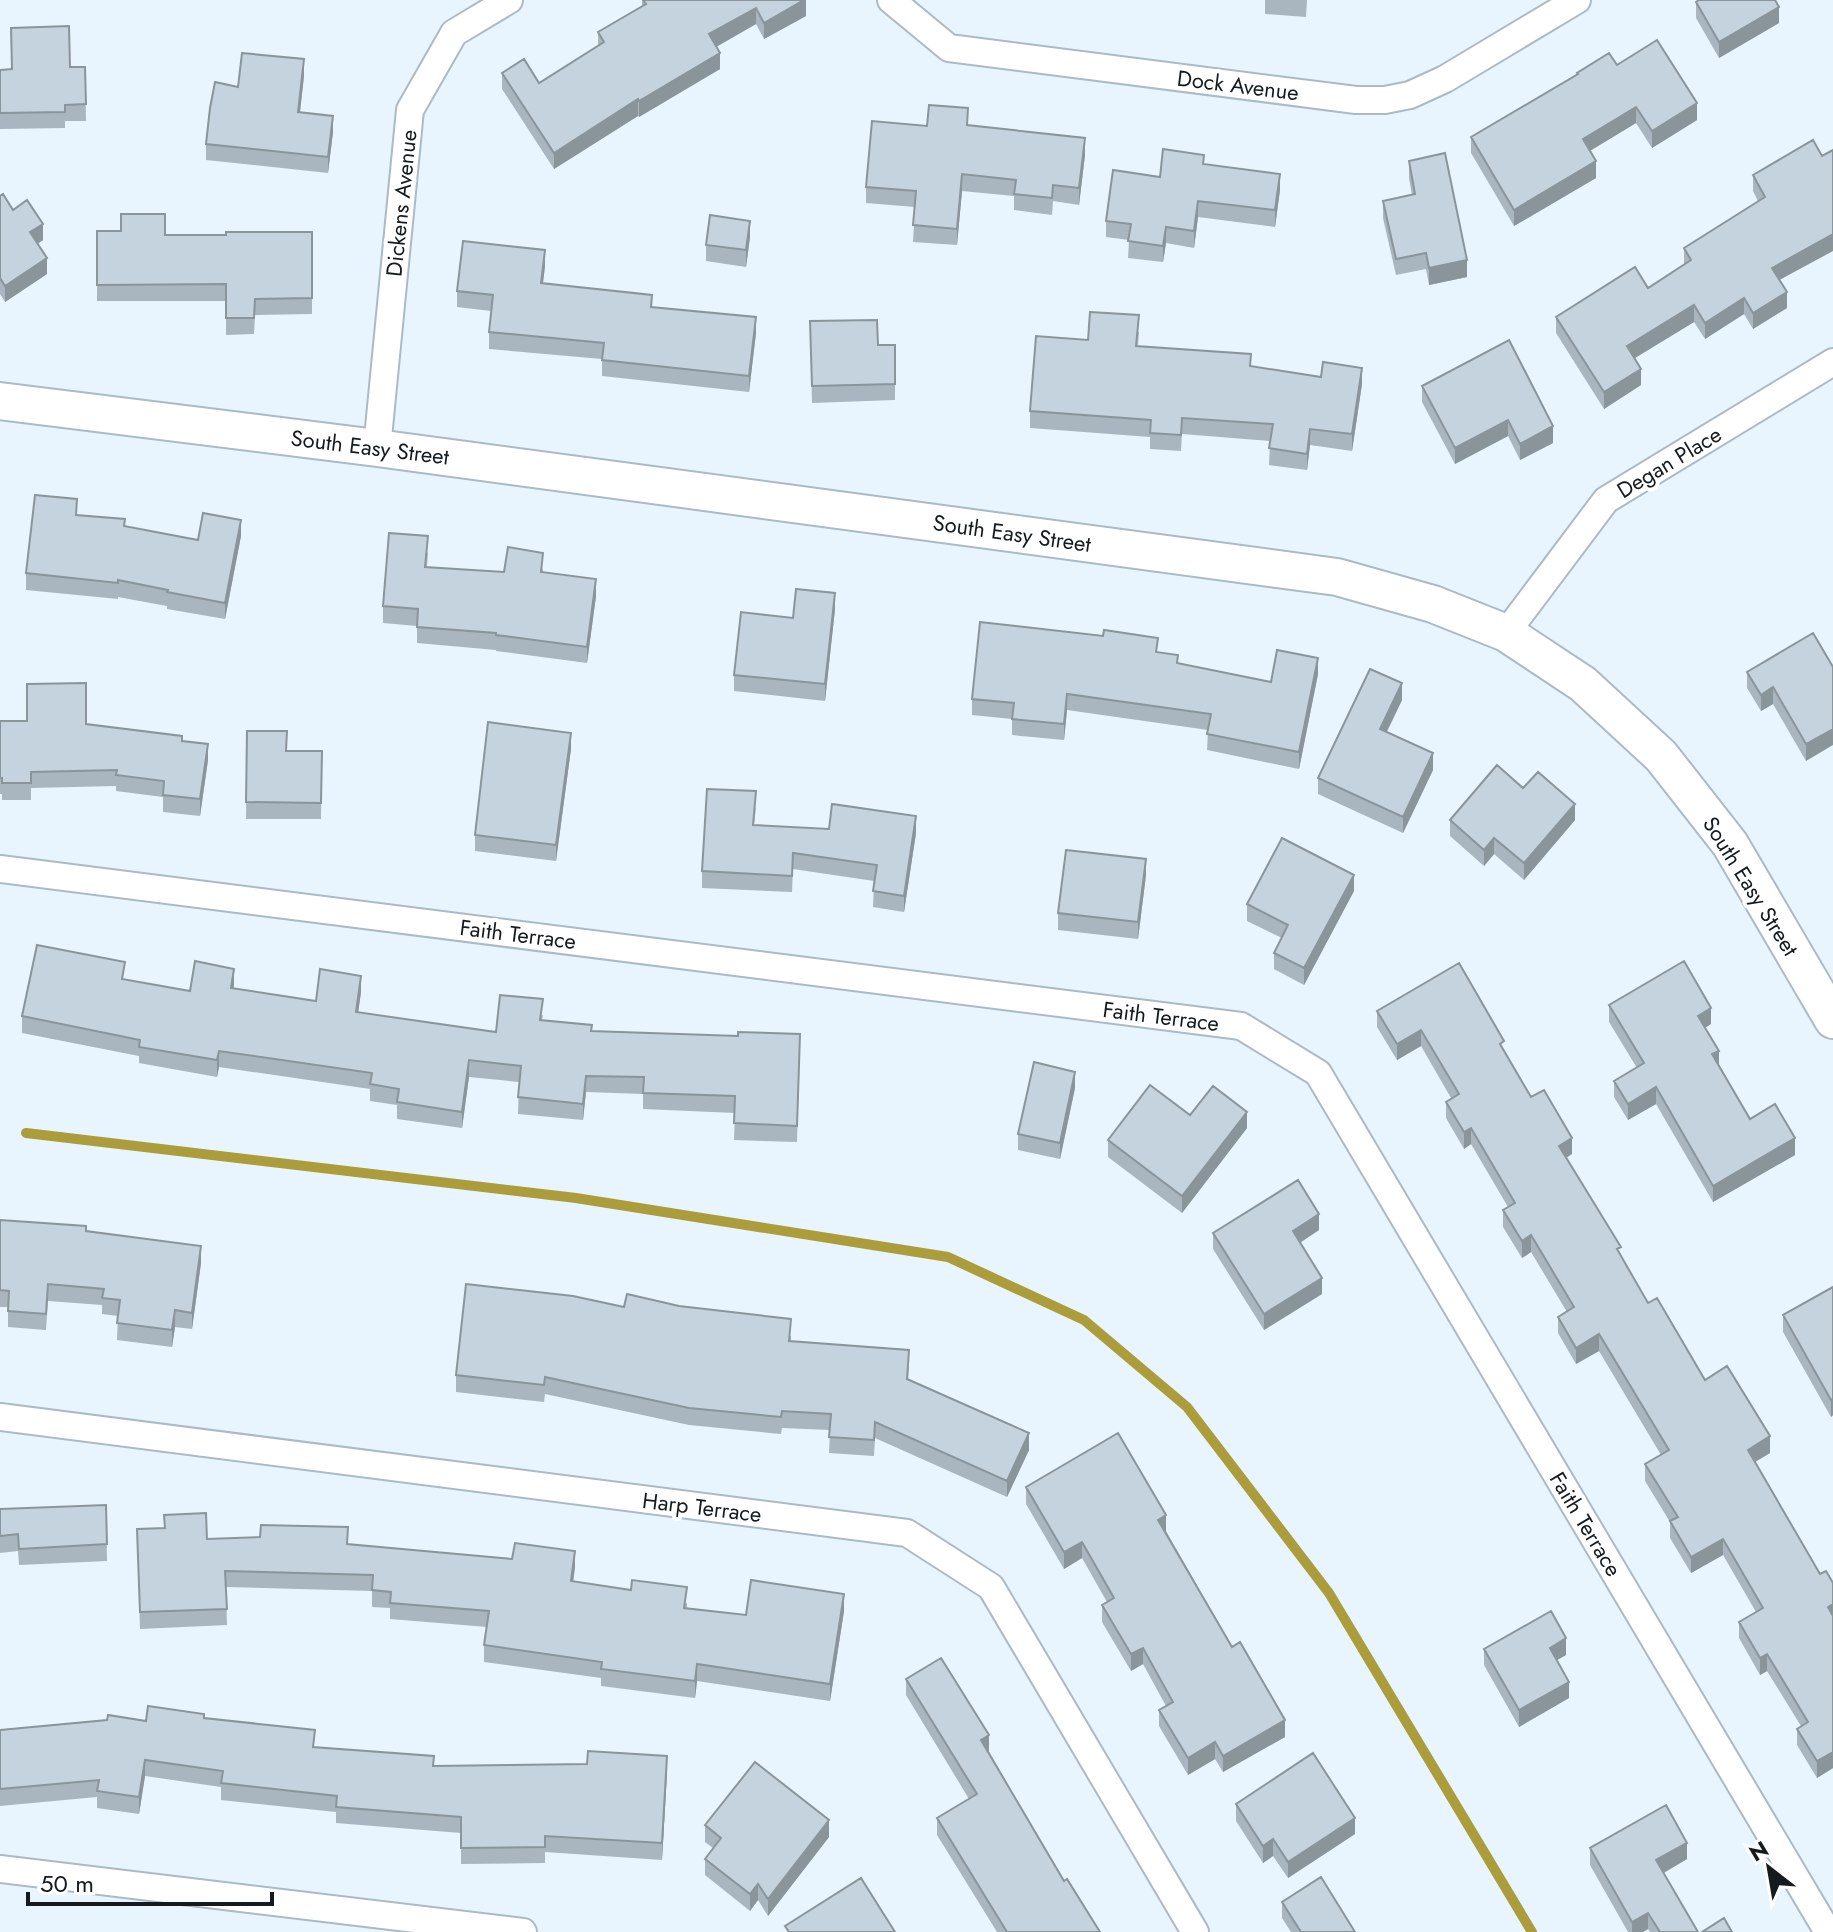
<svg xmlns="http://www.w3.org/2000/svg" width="1833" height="1932" font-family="Jost,sans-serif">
<rect width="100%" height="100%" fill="#e9f5fe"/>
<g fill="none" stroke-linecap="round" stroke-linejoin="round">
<path stroke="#ac9d3c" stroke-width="10" d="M26,1133L576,1198L948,1257L1084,1320L1187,1407L1329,1593L1532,1932"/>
<defs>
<path id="street" d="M891,0L949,48L1356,100H1385L1410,95L1445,79L1577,0
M377,448L410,110L454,33L509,0
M1506,633L1606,500L1833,362
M0,869L1241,1026L1318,1073L1828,1932
M0,1417L907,1533L991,1587L1195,1932
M0,1869L523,1932"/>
<path id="secondary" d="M0,401L377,448L1337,577L1433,604L1506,633L1583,684L1661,756L1730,844L1833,1020"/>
</defs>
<use href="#street" stroke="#abbac4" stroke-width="30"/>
<use href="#secondary" stroke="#abbac4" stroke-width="40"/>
<use href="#street" stroke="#fff" stroke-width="26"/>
<use href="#secondary" stroke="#fff" stroke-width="36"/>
</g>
<path fill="#a9b5bf" d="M642,0H806V16L764,39L756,24L716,47L720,69L639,117L638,116L554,169L502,89V73L539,83L598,46V32L642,7Z
M1265,0H1307L1306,17L1265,14Z
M1696,2L1779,23L1719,58L1696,18Z
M1617,65L1697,120L1652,148L1636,123L1590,151L1596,178L1514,226L1471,153V137Z
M85,67L86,121H65V128L0,129V70Z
M304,76L300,112L333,132L328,173L206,160V144L238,87Z
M968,125L1085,155L1079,205L1053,201L1052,215L1014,210V196L962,191L957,245L913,242L915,207L866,203V187L927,126Z
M1813,140L1780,280L1787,308L1753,329L1744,314L1705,339L1694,322L1634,358L1641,385L1604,409L1556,333V317L1648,288L1684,265V248L1758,201L1753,191V175Z
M1409,161L1467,277L1429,285L1426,269L1396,275L1383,218V201L1412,195L1409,178Z
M1204,164L1280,190L1275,227L1198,217L1194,248L1166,243L1163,262L1128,258L1129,240L1106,237V221L1160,177Z
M0,196L43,240L37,244L47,274L5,302L0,294Z
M97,231H121L165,235H226L312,232V314L255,315L254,334L226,335V301H97Z
M750,237L746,267L706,261V245Z
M545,266L543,283L652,307L756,333L749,392L602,376V359L489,349V332L491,311L457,307V291Z
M810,321L878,345H895V400L812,403Z
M1139,332L1138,346L1251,367L1362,384L1352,451L1310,445L1307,470L1269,465L1270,441L1182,434L1181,451L1150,449V437L1030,428V411L1088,340Z
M1509,340L1553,443L1520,460L1508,436L1455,464L1422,402V386Z
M77,515L125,526L198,540L241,536L225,619L167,609V606L118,597V599L26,590V573Z
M428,552L427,567L504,572L543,569V573L596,596L587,663L496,651V650L417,643V626L383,623V606Z
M835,609L825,701L734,691V675L793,618Z
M1813,633L1806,761L1773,704L1761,711L1747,688V672Z
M1158,652L1178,663L1271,682L1318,674L1299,769L1207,750L1208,730L1067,710L1064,740L1012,735V719L972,715V699Z
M1402,700L1387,732L1433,770L1403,833L1318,794V778Z
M0,721L86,724L182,741L208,760L200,816L163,812V797L116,791V786L31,788V800H2V794H0Z
M247,731L287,751H322L321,819H246Z
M571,749L556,861L475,851V835Z
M756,807L754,825L916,833L904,912L873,907L874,881L793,869L792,892L702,888V871Z
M1450,820H1575L1524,880L1494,854L1484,866L1450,836Z
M1146,875L1138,939L1058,930V913Z
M1354,891L1304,985L1274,969V953L1282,938L1247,921V904Z
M125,980L190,991L234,985L233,989L316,1001L361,992L358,1012L496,1032L543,1015L542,1020L592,1031L800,1050L797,1142L734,1140L735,1113L643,1109V1094L586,1092L583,1120L518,1114L519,1082L469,1077L462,1128L397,1119V1105L370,1101V1089L219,1067L217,1077L139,1063V1056L22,1033V1016Z
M1609,1005L1711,1024L1705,1028L1719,1065L1750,1119L1795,1155L1713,1202L1656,1104L1628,1120L1614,1097V1081L1637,1068L1609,1022Z
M1377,1011L1504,1051L1531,1097L1572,1154L1566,1158L1648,1303L1705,1380L1770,1453L1755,1462L1820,1574L1833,1583V1768L1817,1778L1797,1745V1729L1801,1726L1767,1671L1760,1675L1739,1638V1622L1756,1612L1723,1555L1691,1573L1670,1538V1522L1645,1481V1464L1661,1455L1599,1351L1576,1364L1558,1333V1317L1567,1312L1531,1252L1522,1258L1503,1227V1210L1508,1207L1471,1144L1464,1149L1446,1118V1102L1451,1098L1421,1046L1397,1060L1377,1027Z
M1075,1088L1060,1159L1018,1150V1134Z
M1190,1115L1247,1128L1182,1213L1108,1157V1140Z
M0,1220L86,1231L201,1263L192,1329L175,1327L172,1347L117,1340L118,1316L102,1314V1305L48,1301L46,1330L8,1327V1307H0Z
M1319,1230L1300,1243L1322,1294L1264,1330L1213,1249V1233Z
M1833,1287V1415L1831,1417L1783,1332V1315Z
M624,1307L791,1336V1342L909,1366L908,1380L1029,1450L1007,1497L875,1438L874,1456L829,1453L830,1430L782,1428L781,1434L689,1425L545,1394L544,1402L456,1392V1375Z
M1026,1487L1166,1531L1232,1647L1285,1737L1223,1772L1215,1759L1188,1775L1159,1726V1710L1166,1706L1143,1664L1131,1671L1102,1622V1605L1107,1602L1082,1558L1064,1569L1026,1504Z
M106,1505L107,1561L19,1565L18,1551L0,1553V1509Z
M164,1515L207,1539L348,1544L575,1567L573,1581L687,1603V1608L746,1615L844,1611L830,1701L697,1681L695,1698L601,1686V1678L484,1662V1645L487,1627L390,1619V1608L372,1607V1591L226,1587L227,1625L140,1629L137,1529L164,1528Z
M1484,1649L1566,1655L1557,1660L1569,1698L1519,1727L1484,1665Z
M906,1679L989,1752L1064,1881L1100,1932H997L937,1835V1818L969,1799L906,1695Z
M204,1718L315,1747L434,1766L667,1772L662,1860L545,1852V1863L461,1864V1833L336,1823V1812L221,1800V1787L145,1776L139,1814L97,1808V1797L0,1806V1730Z
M1236,1804L1355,1834L1288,1878L1273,1856L1263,1863L1236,1821Z
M705,1825L829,1837L768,1916L758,1900L750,1911L705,1875V1859L713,1848L705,1842Z
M1590,1848L1687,1859L1664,1873L1698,1932H1650L1648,1929L1643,1932H1628L1590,1865Z
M1282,1902L1355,1932H1291L1282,1918Z"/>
<path fill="#8a949b" d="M804,0H806V16L764,39V23Z
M1779,7V23L1719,58V42Z
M756,8V24L709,51V34Z
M720,53V69L639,117V101Z
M304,59V76L298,129V112Z
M638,99V116L554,169V153Z
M1697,103V120L1652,148V131Z
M1636,107V123L1583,155V139Z
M333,116V132L328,173V157Z
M1085,138V155L1079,205V188Z
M1596,161V178L1514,226V210Z
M962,174V191L957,245V229Z
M1280,174V190L1275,227V210Z
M1198,201V217L1194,248V231Z
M750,221V237L746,267V250Z
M43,224V240L30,249V232Z
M1166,227V243L1163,262V246Z
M1833,234V251L1772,284V268Z
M545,250V266L541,299V283Z
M47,258V274L5,302V286Z
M1467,260V277L1429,285V268Z
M1787,292V308L1753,329V313Z
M1744,298V314L1705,339V323Z
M1694,305V322L1627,363V346Z
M756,317V333L749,392V376Z
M1362,368V384L1352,451V434Z
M1641,369V385L1604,409V392Z
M1508,420V436L1455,464V448Z
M1553,426V443L1520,460V444Z
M1310,429V445L1307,470V454Z
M241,520V536L225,619V603Z
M596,579V596L587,663V647Z
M835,593V609L825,701V684Z
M1318,658V674L1299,769V752Z
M1402,683V700L1380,745V729Z
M1773,687V704L1761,711V695Z
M1067,694V710L1064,740V724Z
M1833,729V745L1806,761V744Z
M571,733V749L556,861V845Z
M208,744V760L200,816V799Z
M1433,753V770L1403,833V817Z
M1575,804V820L1524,880V863Z
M916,816V833L904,912V896Z
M1494,838V854L1484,866V850Z
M1146,859V875L1138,939V922Z
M1354,875V891L1304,985V968Z
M234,969V985L231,1005V988Z
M361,976V992L356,1028V1012Z
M1711,1008V1024L1698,1032V1016Z
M1421,1030V1046L1397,1060V1044Z
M219,1051V1067L217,1077V1060Z
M1719,1051V1067L1712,1054Z
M469,1060V1077L462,1128V1112Z
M1075,1072V1088L1060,1159V1143Z
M586,1076V1092L583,1120V1104Z
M1656,1087V1104L1628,1120V1104Z
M1247,1112V1128L1182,1213V1196Z
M1471,1128V1144L1464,1149V1132Z
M1572,1138V1154L1559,1162V1146Z
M1795,1138V1155L1713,1202V1186Z
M1319,1214V1230L1293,1247V1231Z
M1531,1235V1252L1522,1258V1241Z
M201,1246V1263L192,1329V1313Z
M1322,1278V1294L1264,1330V1314Z
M175,1310V1327L172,1347V1330Z
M1599,1334V1351L1576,1364V1348Z
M1833,1399V1415L1831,1417V1400Z
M1029,1433V1450L1007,1497V1481Z
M1770,1436V1453L1748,1466V1450Z
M1166,1515V1531L1158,1536V1520Z
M1723,1539V1555L1691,1573V1557Z
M1082,1542V1558L1064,1569V1552Z
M575,1551V1567L571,1598V1581Z
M844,1594V1611L830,1701V1684Z
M1833,1604V1620L1828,1607Z
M1566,1638V1655L1550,1664V1648Z
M1143,1648V1664L1131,1671V1654Z
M1767,1654V1671L1760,1675V1658Z
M697,1664V1681L695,1698V1681Z
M1569,1682V1698L1519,1727V1710Z
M1285,1720V1737L1223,1772V1756Z
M989,1735V1752L981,1756V1740Z
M1215,1742V1759L1188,1775V1758Z
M1833,1752V1768L1817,1778V1761Z
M667,1756V1772L662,1860V1843Z
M145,1760V1776L139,1814V1797Z
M1355,1818V1834L1288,1878V1862Z
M829,1820V1837L768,1916V1899Z
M1273,1839V1856L1263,1863V1846Z
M1687,1843V1859L1656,1877V1860Z
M758,1884V1900L750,1911V1894Z
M1648,1913V1929L1643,1932H1632V1922Z"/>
<path fill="#c5d3de" stroke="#8a949b" stroke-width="2" d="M643,0H804L764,23L756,8L709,34L720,53L639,101L638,99L554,153L502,73L524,59L539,83L604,42L598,32L646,4Z
M1699,0H1775L1779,7L1719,42L1696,2Z
M69,26L70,67H85L86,104L65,105V112L0,113V70L12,69L11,28Z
M1657,40L1697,103L1652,131L1636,107L1583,139L1596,161L1514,210L1471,137L1578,74L1577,73L1609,53L1617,65Z
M242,53L304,59L298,112L333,116L328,157L206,144L210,108L215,82L238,87Z
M929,105L968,108L967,125L1085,138L1079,188L1053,185L1052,198L1014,194L1016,180L962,174L957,229L913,225L916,191L866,187L872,121L927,126Z
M1813,140L1822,156L1833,150V234L1772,268L1787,292L1753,313L1744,298L1705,323L1694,305L1627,346L1641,369L1604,392L1556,317L1635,267L1648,288L1691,260L1684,248L1765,197L1753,175Z
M1163,149L1204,155L1203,164L1280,174L1275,210L1198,201L1194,231L1166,227L1163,246L1128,241L1131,224L1106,221L1113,170L1160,177Z
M1445,153L1467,260L1429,268L1426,253L1396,259L1383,201L1415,194L1409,161Z
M3,194L13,210L27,200L43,224L30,232L47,258L5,286L0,278V196Z
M121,214H165V235H226V232H312V298L255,299L254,318H226V284L97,285V231H121Z
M710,215L750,221L746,250L706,245Z
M463,241L545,250L541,283L652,295L651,307L756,317L749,376L602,360L604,343L489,332L493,295L457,291Z
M1090,312L1139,315L1136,346L1251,354L1250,366L1321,377L1323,362L1362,368L1352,434L1310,429L1307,454L1269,448L1273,424L1182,418L1181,435L1150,433L1151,420L1030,411L1036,336L1088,340Z
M877,320L878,345H895V384L812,386L810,321Z
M1509,340L1553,426L1520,444L1508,420L1455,448L1422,386Z
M35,495L77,499L76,515L125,519L124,526L198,540L203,513L241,520L225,603L167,592L168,590L118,580V583L26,573Z
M389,533L428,536L425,567L504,572L508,547L543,553L541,572L596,579L587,647L496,635V633L417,627L418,609L383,606Z
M796,589L835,593L825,684L734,675L741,612L793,618Z
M980,622L1103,636L1104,630L1158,638L1156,652L1178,655L1177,663L1271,682L1277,650L1318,658L1299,752L1207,734L1211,714L1067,694L1064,724L1012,719L1014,703L972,699Z
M1813,633L1833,667V729L1806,744L1773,687L1761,695L1747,672Z
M1370,669L1402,683L1380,729L1433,753L1403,817L1318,778Z
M86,683V724L182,736V741L208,744L200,799L163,795L164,781L116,775L117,770L31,772V783H2V778H0V721H27V684Z
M488,722L571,733L556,845L475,835Z
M247,731H287L286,751H322L321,803L246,802Z
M1497,765L1523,788L1538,772L1575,804L1524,863L1494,838L1484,850L1450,820Z
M707,789L756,791L753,825L829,829L832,804L916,816L904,896L873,891L877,865L793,853L792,876L702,871Z
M1282,838L1354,875L1304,968L1274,953L1288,925L1247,904Z
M1066,850L1146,859L1138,922L1058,913Z
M37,945L125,962L122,979L190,991L195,961L234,969L231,988L316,1001L320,969L361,976L356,1012L496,1032L500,995L543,999L540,1020L592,1025L591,1031L738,1036V1032L800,1034L797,1126L734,1123L735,1096L643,1093L644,1077L586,1076L583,1104L518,1097L521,1066L469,1060L462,1112L397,1102L399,1089L370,1084L372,1073L219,1051L217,1060L139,1047L140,1040L22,1016Z
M1684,961L1711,1008L1698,1016L1719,1051L1712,1054L1750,1119L1775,1104L1795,1138L1713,1186L1656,1087L1628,1104L1614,1081L1644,1063L1609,1005Z
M1459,963L1504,1041L1500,1044L1531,1097L1544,1090L1572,1138L1559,1146L1621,1247L1617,1249L1648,1303L1657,1298L1705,1380L1727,1366L1770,1436L1748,1450L1820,1574L1826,1571L1833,1583V1604L1828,1607L1833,1616V1752L1817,1761L1797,1729L1808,1722L1767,1654L1760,1658L1739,1622L1763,1608L1723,1539L1691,1557L1670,1521L1678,1517L1645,1464L1669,1450L1599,1334L1576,1348L1558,1317L1574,1307L1531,1235L1522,1241L1503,1210L1515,1203L1471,1128L1464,1132L1446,1102L1459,1094L1421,1030L1397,1044L1377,1011Z
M1034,1062L1075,1072L1060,1143L1018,1134Z
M1150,1085L1190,1115L1213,1086L1247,1112L1182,1196L1108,1140Z
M1298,1180L1319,1214L1293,1231L1322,1278L1264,1314L1213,1233Z
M0,1220L86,1226V1231L201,1246L192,1313L175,1310L172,1330L117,1323L120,1300L102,1298L104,1289L48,1284L46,1314L8,1311L9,1291L0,1290Z
M466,1284L573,1296L624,1307L627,1294L679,1306L791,1319L789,1341L909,1350L907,1379L1029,1433L1007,1481L875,1422L874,1440L829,1437L831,1414L782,1411L781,1417L689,1408L545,1377L544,1385L456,1375Z
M1833,1287V1399L1831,1400L1783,1315Z
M1118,1433L1166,1515L1158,1520L1232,1647L1240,1642L1285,1720L1223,1756L1215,1742L1188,1758L1159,1710L1173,1702L1143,1648L1131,1654L1102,1605L1114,1598L1082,1542L1064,1552L1026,1487Z
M106,1505L107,1544L19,1549L18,1534L0,1536V1509Z
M206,1513L207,1539L260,1537L261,1525L348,1527L347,1544L512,1559L515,1543L575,1551L571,1581L631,1590L632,1580L687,1587L684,1608L746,1615L751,1580L844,1594L830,1684L697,1664L695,1681L601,1669L602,1662L484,1645L489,1611L390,1603L391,1592L372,1590L373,1575L225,1571L227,1609L140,1612L137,1529L165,1528L164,1515Z
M1551,1611L1566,1638L1550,1648L1569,1682L1519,1710L1484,1649Z
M941,1658L989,1735L981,1740L1064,1881L1067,1879L1100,1932H1007L937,1818L977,1794L906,1679Z
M148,1706L204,1714V1718L315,1730L313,1747L434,1756L433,1766L587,1764L588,1751L667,1756L662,1843L545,1836V1847L461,1848V1817L336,1807L337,1796L221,1783L223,1771L145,1760L139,1797L97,1791L99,1780L0,1789V1730L107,1720L108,1715L146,1721Z
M1313,1753L1355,1818L1288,1862L1273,1839L1263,1846L1236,1804Z
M755,1762L829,1820L768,1899L758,1884L750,1894L705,1859L721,1838L705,1825Z
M1666,1805L1687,1843L1656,1860L1698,1932H1660L1648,1913L1632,1922L1590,1848Z
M1321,1877L1355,1932H1301L1282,1902Z
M861,1878L895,1932H789L785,1926Z
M1724,1918L1732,1932H1702Z"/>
<g text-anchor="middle" stroke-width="8" stroke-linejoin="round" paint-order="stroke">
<g font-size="22" fill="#141a1d" stroke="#fff">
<text transform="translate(1238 85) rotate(7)" y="8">Dock Avenue</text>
<text transform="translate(401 203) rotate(-84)" y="8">Dickens Avenue</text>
<text transform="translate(370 447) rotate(7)" y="8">South Easy Street</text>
<text transform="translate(1669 462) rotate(-31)" y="8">Degan Place</text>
<text transform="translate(1012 533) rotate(8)" y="8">South Easy Street</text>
<text transform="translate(1751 886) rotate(58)" y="8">South Easy Street</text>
<text transform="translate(518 934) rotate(7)" y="8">Faith Terrace</text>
<text transform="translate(1161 1016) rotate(7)" y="8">Faith Terrace</text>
<text transform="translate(702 1507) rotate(7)" y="8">Harp Terrace</text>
<text transform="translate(1586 1524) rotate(59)" y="8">Faith Terrace</text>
</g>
</g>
<g transform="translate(1769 1868) rotate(329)" stroke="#ffffff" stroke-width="6" paint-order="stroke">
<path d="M0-6L14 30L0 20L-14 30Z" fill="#141a1d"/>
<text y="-12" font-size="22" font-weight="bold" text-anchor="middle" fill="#141a1d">N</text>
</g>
<path d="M28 1892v12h244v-12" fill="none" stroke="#141a1d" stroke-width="4"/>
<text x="40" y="1892" font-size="24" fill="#141a1d" stroke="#ffffff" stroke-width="6" paint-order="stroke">50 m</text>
</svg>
